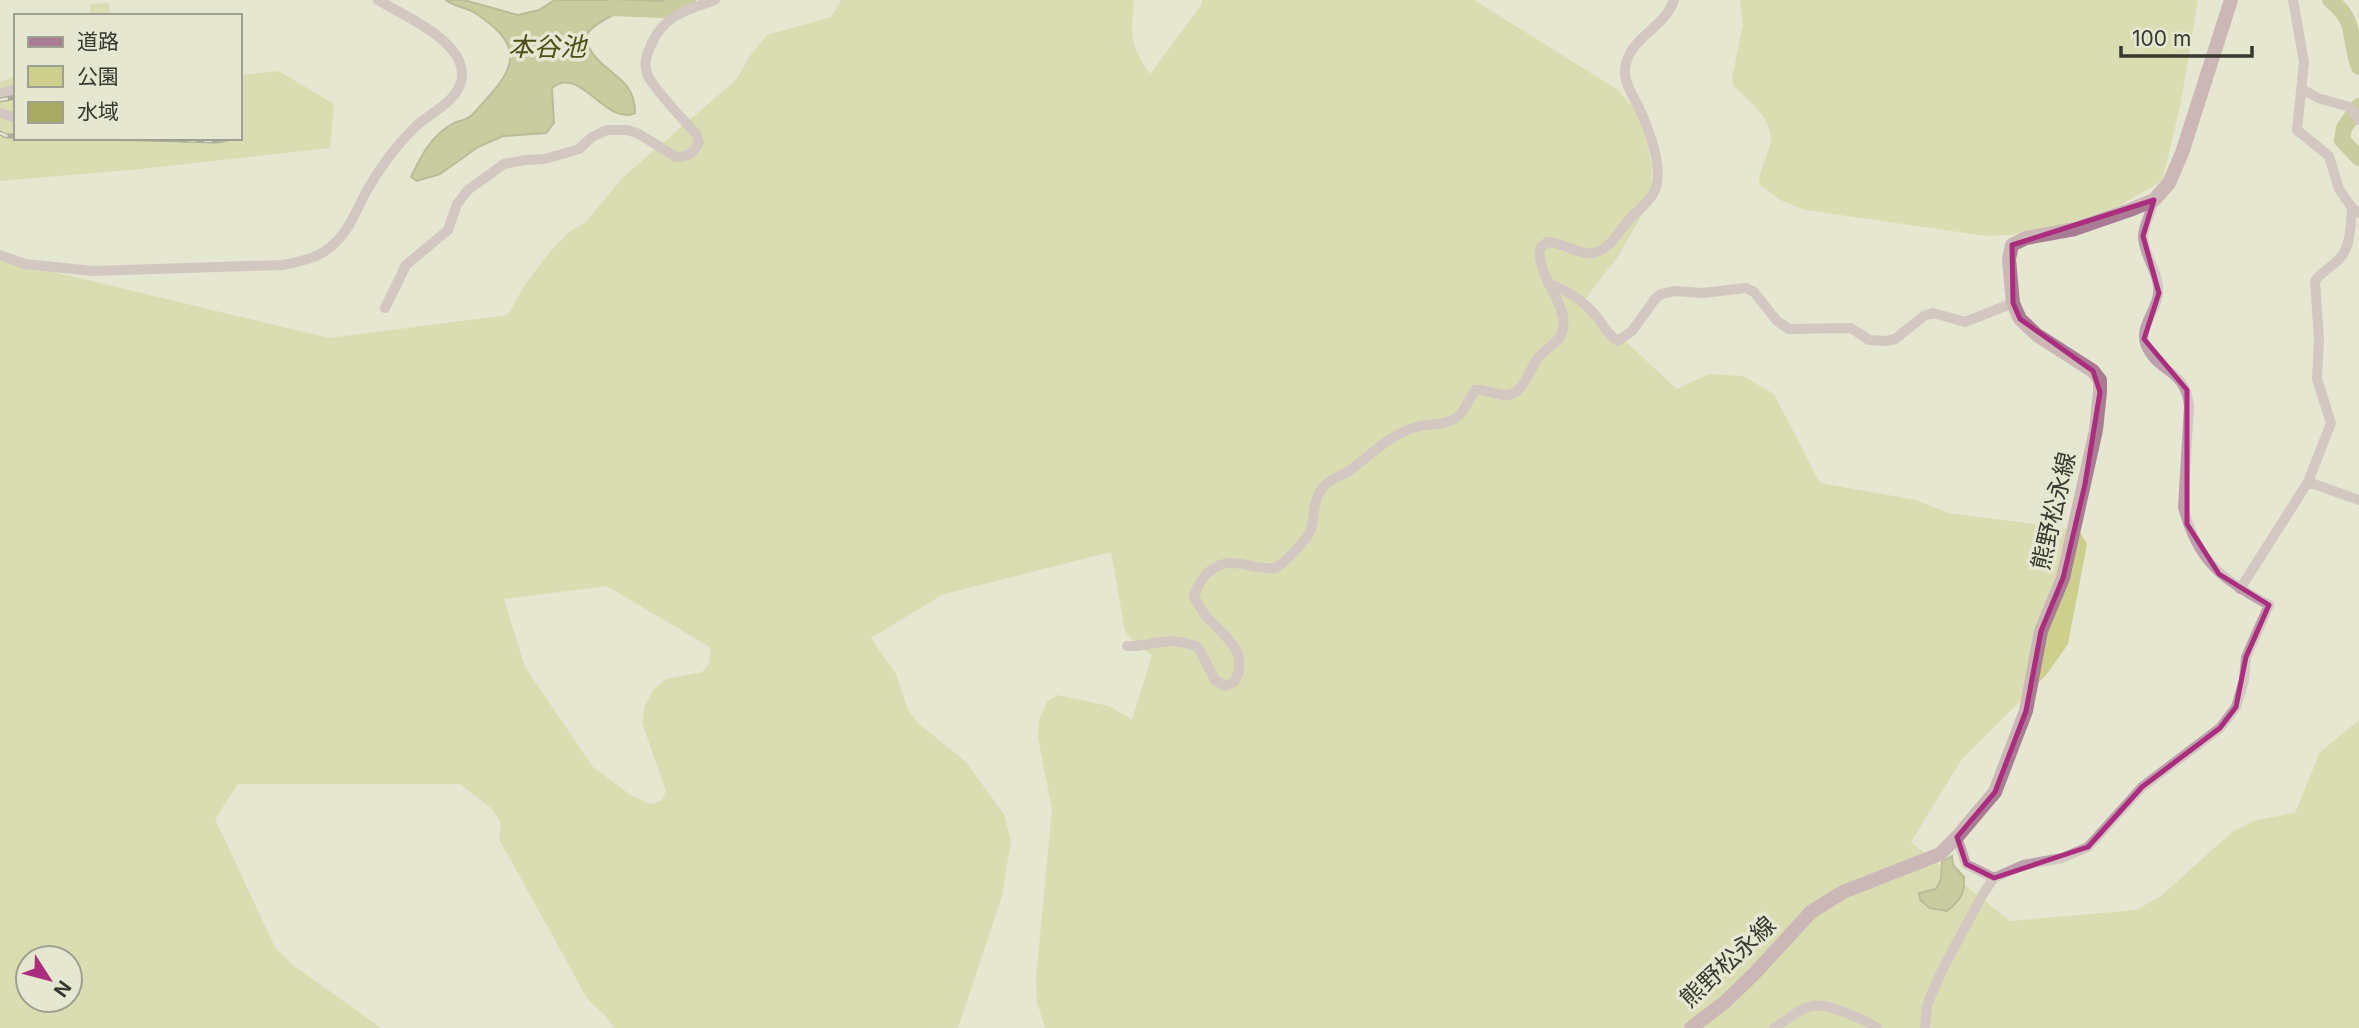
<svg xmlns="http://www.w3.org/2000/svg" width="2359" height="1028" font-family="Inter,'Noto Sans JP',sans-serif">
<rect width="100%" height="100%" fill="#e5e7d1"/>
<path fill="#cdd08d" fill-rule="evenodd" d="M841,0H1134C1131,36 1129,43 1150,74L1202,4V0H1474L1618,90L1641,116L1652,167L1651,199L1619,255L1583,302L1677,389L1709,374L1743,376L1774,394L1820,483L1916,500L1948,513L2058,527L2080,532L2087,544L2068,644L2047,674L1962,759L1911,842L2010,921L2136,910L2161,896L2232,832L2256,820L2295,813L2320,752L2359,720V1028H1045L1037,1002L1036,978L1052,809L1038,738L1039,720L1047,702L1057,695L1109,706L1132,720L1152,655L1135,643L1125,631L1111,552L944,594L871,638L896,674L908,710L918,723L966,762L1004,814L1011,840L1002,896L958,1028H614L605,1015L588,1000L499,839L501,823L492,809L460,784H238L215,819L275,947L293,965L381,1028H0V259L329,338L508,315L524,286L548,254L569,232L586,222L623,177L736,80L749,57L767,35L831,17ZM607,586L711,648L709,664L702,672L666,679L653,690L645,705L642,723L666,791L661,801L650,804L632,796L593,767L525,667L504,599ZM28,958H70V1000H28Z
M1740,0H2198L2181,102L2163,178L2158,183L2107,213L2024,234L1986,236L1805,210L1780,200L1759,184C1759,170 1767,158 1770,145C1775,119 1749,102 1733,85L1732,78L1743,25Z
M109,3L110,16H89L91,4Z
M279,71L334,104L330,148L141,169L0,181V82L16,76V138H240V75Z"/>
<path fill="#a7aa62" stroke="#858853" stroke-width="2" d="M446,0H464L518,15L539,10L555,0H682C671,6 660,0 648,2C632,5 592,22 585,37C596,76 635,71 635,113C606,127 580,64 552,88L554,123L546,133L503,136L478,147L440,174L417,181L411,177C421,156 431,136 452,124C459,120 466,121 472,115C509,75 534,51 475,13C466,7 454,7 446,0Z
M1952,856L1953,865L1964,877C1965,894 1960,901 1947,911L1930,908L1920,900L1919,893L1936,889L1941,879L1942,862Z"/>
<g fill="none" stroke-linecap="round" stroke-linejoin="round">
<path stroke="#a7aa62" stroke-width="16" d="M2330,0C2358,21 2348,39 2359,67
M612,8L663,10L688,0
M2359,106L2344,128L2342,140L2359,158"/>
<path stroke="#bd9fae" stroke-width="10" d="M2293,0L2304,62L2297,130L2329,156L2339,189L2352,208L2359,213
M2302,89L2318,98L2350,107L2359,120
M0,94L16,89
M0,113L16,118
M0,255L25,264L93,271L283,265C303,261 322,257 336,242C350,228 357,209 366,192C379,169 395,147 414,128C429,113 462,100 462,75C463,40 404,16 378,0
M1548,284C1569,291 1585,301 1599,320C1605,328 1609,336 1618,341L1632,331L1655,299L1661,294L1675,291L1703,293L1746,288L1754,292L1777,321L1789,329L1851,328L1869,340L1886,341L1895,339L1924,316L1933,313L1965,322L2013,303
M385,308L406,265L448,230L457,204L468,190L504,164L525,160L545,159L579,149L592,137L607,130H628L639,134L676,157C688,158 695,151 699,142L697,135C684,120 657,93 648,76C643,65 646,56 651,45C664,15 686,10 715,0
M2308,482L2359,500
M2240,589L2308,482L2331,423L2317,379L2319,339L2315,281C2321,272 2329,269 2336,262C2352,249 2350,227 2352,208
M1127,646C1140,647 1150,643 1162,642C1174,640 1187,643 1198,647L1215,680L1225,686L1234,682C1252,652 1223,636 1206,616C1201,610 1198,603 1194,597C1196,588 1199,584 1204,577C1226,550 1249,571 1276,568C1285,562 1309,538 1311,529C1316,510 1312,494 1330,481C1336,477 1343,475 1349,471C1369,456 1391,434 1416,427C1429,423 1446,426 1457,417C1465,411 1469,399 1475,390C1487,388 1501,399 1512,394C1524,389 1530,369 1538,358C1544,349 1555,346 1561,335C1574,308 1536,280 1540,248L1547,242C1563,242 1578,255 1593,253C1610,250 1617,233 1628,221C1636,212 1646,205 1653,194C1666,173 1649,129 1639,108C1634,97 1625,85 1625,73C1624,39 1665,29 1674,0
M1957,837L1966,864L1994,878
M1774,1028C1805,1009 1807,997 1846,1013C1857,1017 1867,1021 1877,1028
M1925,1028L1927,1005L1942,970L1983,894L1994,878L2023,865L2062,858L2088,847L2142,787L2220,728L2236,707L2244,680L2246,657L2269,605C2222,580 2197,561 2183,507L2189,406C2185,368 2158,374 2146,346C2138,327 2156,312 2158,294C2161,275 2143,256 2143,236C2144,224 2151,212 2154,200"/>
<path stroke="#a97c94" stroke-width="14" d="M1691,1028L1725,1002L1755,973L1811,912L1843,892L1940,854L1957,837L1995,792L2026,711L2041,631L2063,578L2096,430L2100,392V380L2093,371L2037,335L2020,319L2013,303L2009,259L2012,245L2026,238L2075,229L2130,210L2154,200L2169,183L2182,153L2231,0"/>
<defs>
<path id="rail" d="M0,100L16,97
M240,116V125
M0,133L7,136H16
M108,138L217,141L231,138"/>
</defs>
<use href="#rail" stroke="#646559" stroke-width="5"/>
<use href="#rail" stroke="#e5e7d1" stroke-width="2.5" stroke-dasharray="8" stroke-linecap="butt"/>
</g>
<path d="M0 0H2359V1028H0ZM2154,200L2143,236L2159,293L2144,339L2187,390V524L2219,574L2269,605L2246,657L2236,707L2220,728L2142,787L2088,847L1994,878L1966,864L1957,837L1995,792L2026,711L2041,631L2063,578L2085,484L2100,392L2093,371L2020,319L2013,303L2012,245Z" fill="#e5e7d1" fill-opacity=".55" fill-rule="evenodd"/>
<path fill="none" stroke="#ab2e7e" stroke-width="5" stroke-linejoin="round" d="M2154,200L2143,236L2159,293L2144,339L2187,390V524L2219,574L2269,605L2246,657L2236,707L2220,728L2142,787L2088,847L1994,878L1966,864L1957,837L1995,792L2026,711L2041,631L2063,578L2085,484L2100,392L2093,371L2020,319L2013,303L2012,245Z"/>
<g text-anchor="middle" stroke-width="7" stroke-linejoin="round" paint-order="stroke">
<g font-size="24" fill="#37382f" stroke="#e5e7d1">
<text transform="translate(2054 511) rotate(-77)" y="8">熊野松永線</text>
<text transform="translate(1728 962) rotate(-43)" y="8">熊野松永線</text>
</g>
<g font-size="26" font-style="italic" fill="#4d4e18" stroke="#e5e7d1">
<text x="547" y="56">本谷池</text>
</g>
</g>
<rect x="14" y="14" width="228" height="126" fill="#e5e7d1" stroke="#9fa190" stroke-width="2"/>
<rect x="28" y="37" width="35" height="10" fill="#a97c94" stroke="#9fa190" stroke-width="2"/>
<text x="77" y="49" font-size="21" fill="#37382f">道路</text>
<rect x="28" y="66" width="35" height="21" fill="#cdd08d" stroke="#9fa190" stroke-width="2"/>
<text x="77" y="84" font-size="21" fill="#37382f">公園</text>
<rect x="28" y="102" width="35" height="21" fill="#a7aa62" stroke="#9fa190" stroke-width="2"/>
<text x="77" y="119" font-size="21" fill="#37382f">水域</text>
<g transform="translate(49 979) rotate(126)"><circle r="33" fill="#e5e7d1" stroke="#9fa190" stroke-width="2"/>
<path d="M0-5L12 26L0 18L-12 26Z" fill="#ab2e7e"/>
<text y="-10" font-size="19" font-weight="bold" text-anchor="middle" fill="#37382f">N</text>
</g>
<path d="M2121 46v10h131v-10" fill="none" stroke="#37382f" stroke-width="3.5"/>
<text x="2132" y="46" font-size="21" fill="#37382f" stroke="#e5e7d1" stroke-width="5" paint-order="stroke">100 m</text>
</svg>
